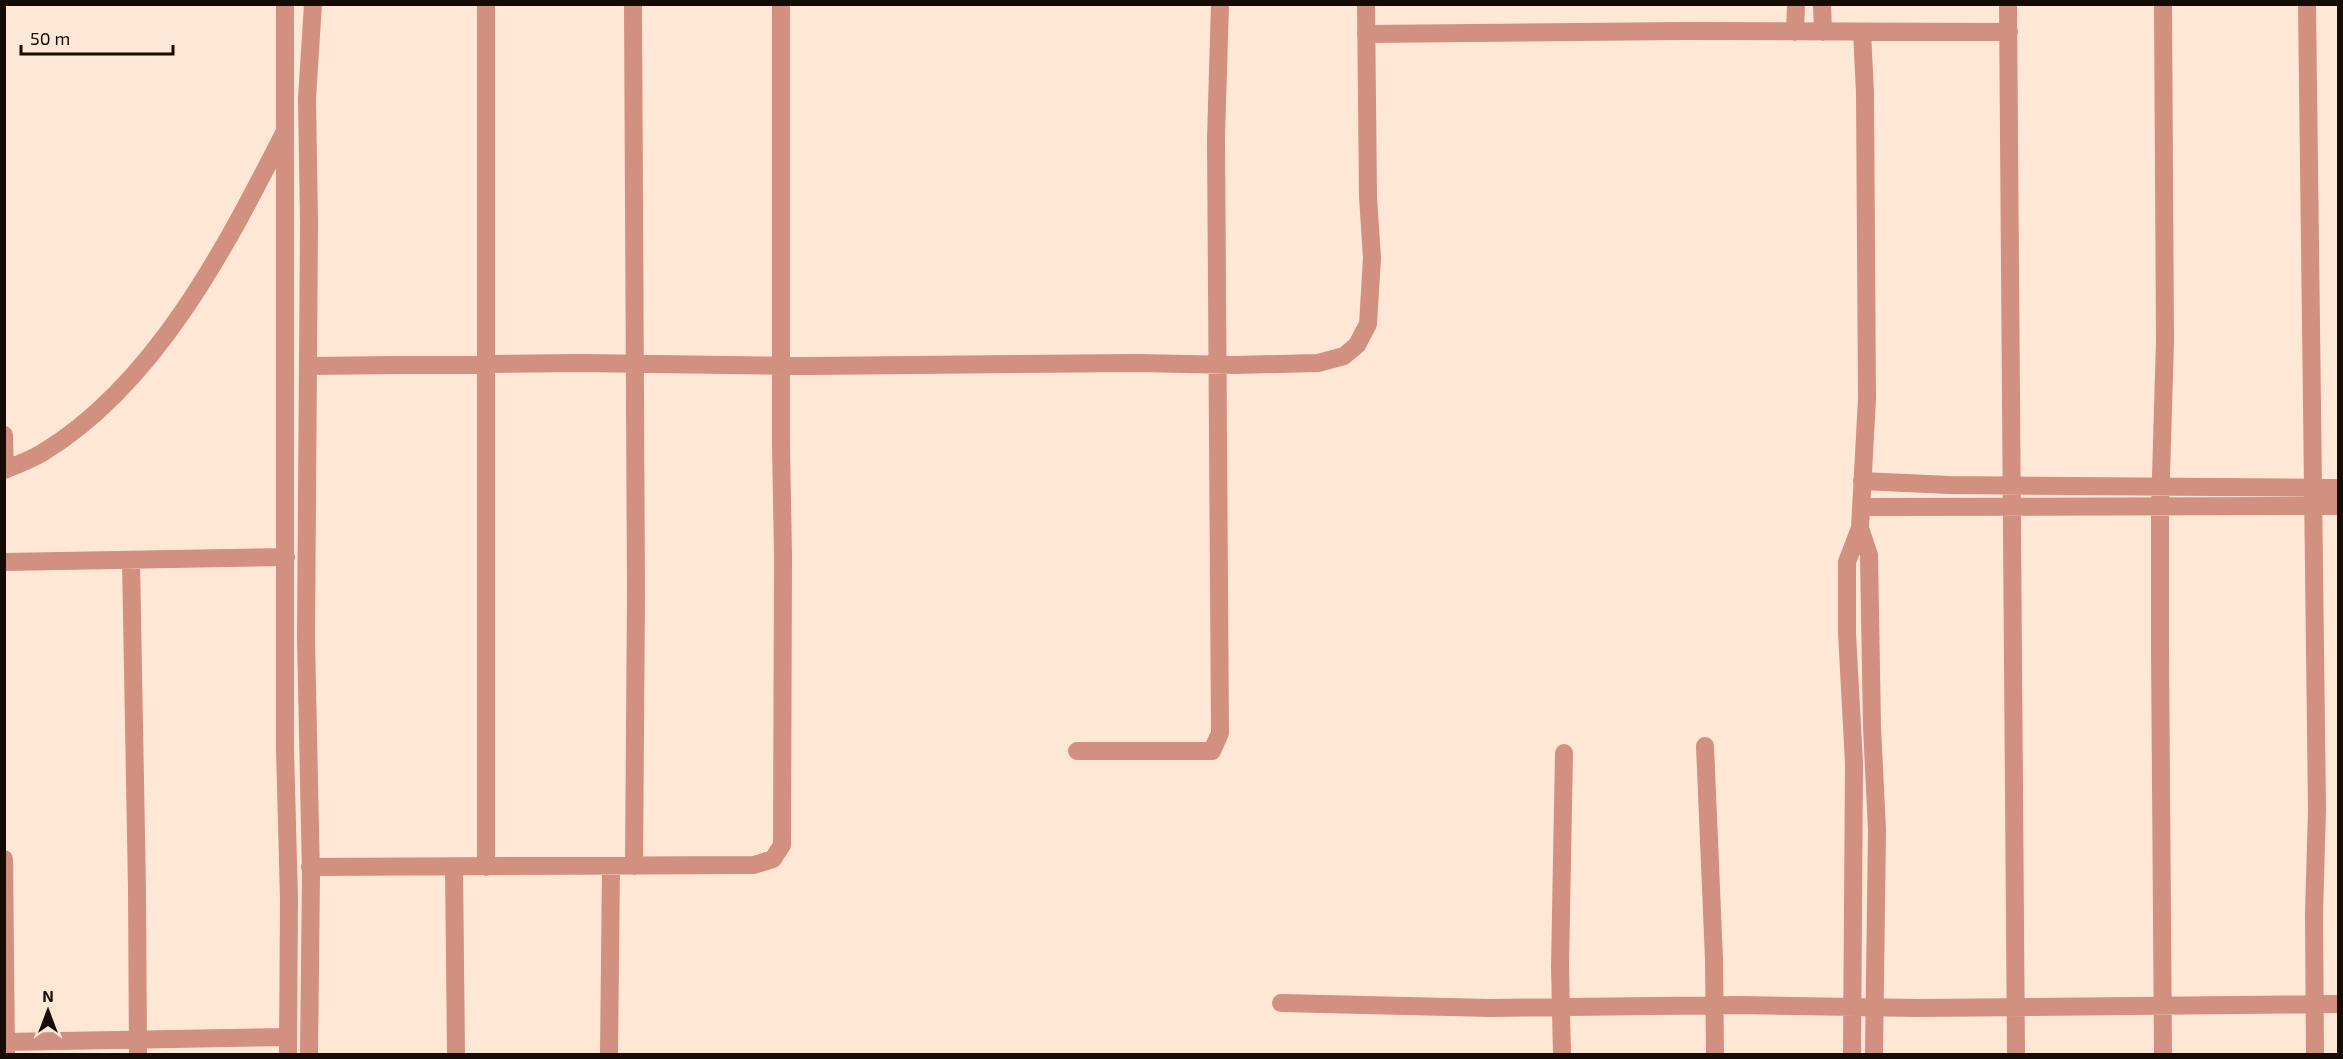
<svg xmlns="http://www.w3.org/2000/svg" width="2343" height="1059" font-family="'Exo 2',sans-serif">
<rect width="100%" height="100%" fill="#fee7d5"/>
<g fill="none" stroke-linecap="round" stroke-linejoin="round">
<path stroke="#d19080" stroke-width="18" d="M285,4V749L289,899L288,1054
M486,4V867
M633,4L636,594L634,866
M1822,4L1823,32
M2008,4L2016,1054
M2307,4L2317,810L2314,914L2315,1054
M1795,32L1796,4
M1366,34L1684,31L2009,32
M308,366L581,363L808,366L1138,363L1235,365L1318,363L1344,356L1357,345L1368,324L1372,258L1368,197L1366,4
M4,435L5,470
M4,470C17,465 30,460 42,453C155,385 226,247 284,133
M1862,481L1949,485L2338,488
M1862,507L2338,506
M1860,528L1869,555L1872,727L1877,830L1874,1054
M131,560L137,890L138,1054
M4,562L286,557
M1705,746L1714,959L1715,1054
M1077,751H1212L1220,733L1216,138L1220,4
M4,859L6,1053
M310,867L754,865L773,859L782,845L783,556L781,445V4
M454,867L456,1054
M1281,1003L1490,1008L1741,1005L1918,1008L2338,1004
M4,1042L288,1037
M309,1054L311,876L306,638L309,223L307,98L313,4
M609,1054L611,866
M1562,1054L1560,967L1564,753
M1852,1054L1854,763L1847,633V562L1860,528L1867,399L1865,93L1862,32
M2163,1054L2160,647V510L2165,341L2163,4"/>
</g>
<rect width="2343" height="1059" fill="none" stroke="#150c05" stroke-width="12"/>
<g transform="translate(48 1011)" stroke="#fee7d5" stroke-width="4.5" paint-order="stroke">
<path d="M0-4.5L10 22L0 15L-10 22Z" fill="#150c05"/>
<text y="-9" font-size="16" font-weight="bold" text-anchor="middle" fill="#150c05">N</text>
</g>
<path d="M21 45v9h152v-9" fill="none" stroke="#150c05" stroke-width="3"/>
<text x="30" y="45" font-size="18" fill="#150c05" stroke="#fee7d5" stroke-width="4.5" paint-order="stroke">50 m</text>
</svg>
